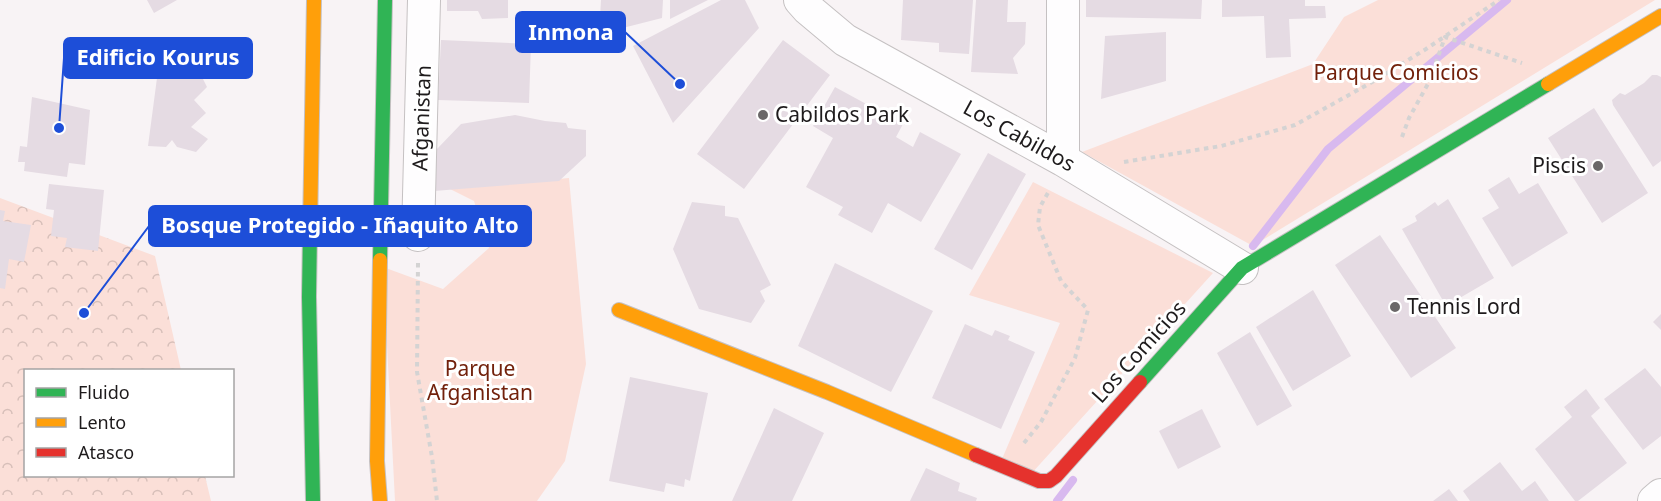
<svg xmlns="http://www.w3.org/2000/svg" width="1661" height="501" font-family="'Noto Sans',sans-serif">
<defs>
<pattern id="forest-crowns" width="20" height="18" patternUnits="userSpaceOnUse" patternTransform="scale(1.5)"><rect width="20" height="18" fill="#fbdfd8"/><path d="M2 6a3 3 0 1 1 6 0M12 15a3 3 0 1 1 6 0" fill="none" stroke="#d7bfb9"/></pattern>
</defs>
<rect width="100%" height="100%" fill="#f8f3f5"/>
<path fill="#fbdfd8" d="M1378,0H1655L1253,246L1082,152L1313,64L1344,17Z
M569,178L586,364L565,461L537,501H395L383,267L443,289L489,248L474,201L450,189Z
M1033,182L1213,273L1031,474L1002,459L1060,323L969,295Z"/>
<path fill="url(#forest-crowns)" d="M0,198L155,256L181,370H26V476H205L211,501H0Z"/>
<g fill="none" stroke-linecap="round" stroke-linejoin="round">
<path stroke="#d8b9ef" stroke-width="8" d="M1253,246L1328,149L1507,0
M1057,501L1073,480"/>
</g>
<path fill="#e5dbe3" d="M147,0H177L154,13Z
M447,0H508V18L482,19L478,11H447Z
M601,0H663L662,18L599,34Z
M670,0H708L670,19Z
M721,0H745L759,28L673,123L633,46Z
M903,0H973L969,54L939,52V43L901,40Z
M976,0H1008L1007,22H1026L1025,44L1013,58L1018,74L971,72Z
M1086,0H1202L1201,19L1086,17Z
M1222,0H1305V6H1325L1326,18L1289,19L1291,57L1266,58L1264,16L1222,17Z
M1166,32V81L1101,99L1105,36Z
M441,40L531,44L529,103L438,100Z
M783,40L830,75L744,189L697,154Z
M148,44L211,50L217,62L209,68L198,69L207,87L194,100L206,113L191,127L208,139L196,152L177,147L172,140L166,147L148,146L157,78L114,69L119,53L136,58Z
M1652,75H1657L1661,77V161L1653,167L1613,105L1612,100L1620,93L1625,95L1644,83Z
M835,87L903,124L896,137L913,147L920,132L961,154L921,222L888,203L872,233L838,215L843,207L806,187L833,138L813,126Z
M32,97L90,110L85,165L69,163L67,177L24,171L25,162H18L20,146L27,147Z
M1594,108L1648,193L1602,223L1548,138Z
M515,115L545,121L566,123L568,128L586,130V156L559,181L434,191L437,149L461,124Z
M988,153L1026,174L972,270L934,249Z
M1509,177L1519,194L1538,183L1568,233L1512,267L1482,218L1499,208L1488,190Z
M49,184L104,190L98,251L65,247L67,238L51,236L54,210L46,209Z
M1448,199L1494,278L1446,306L1402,229L1417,221L1415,216L1435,202L1438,206Z
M692,202L725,206V216L738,218L771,285L760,291L765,301L751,323L699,309L673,249Z
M0,210L5,211L3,221L31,225L24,262L9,259L5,289L0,288Z
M1380,235L1456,348L1411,378L1335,265Z
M835,263L933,311L891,392L798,346Z
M1313,290L1351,356L1293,391L1256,327Z
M1661,314V330L1653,322Z
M965,324L992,336L995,330L1010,336L1008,340L1035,352L1001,429L932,398Z
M1250,332L1292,406L1257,426L1217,353Z
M1645,368L1661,387V436L1643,450L1604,399Z
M630,377L708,393L690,481L685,479L684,487L666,483L664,492L609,481Z
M1586,389L1600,408L1591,416L1627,463L1578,501H1575L1535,449L1572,417L1564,407Z
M774,408L824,433L792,501H732Z
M1202,409L1221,447L1178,469L1159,431Z
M1500,462L1522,491L1535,481L1549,501H1470L1463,491Z
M926,468L960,483L958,491L977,498L976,501H910Z
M1449,489L1458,501H1433Z"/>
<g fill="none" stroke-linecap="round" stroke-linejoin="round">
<defs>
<path id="street" d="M800,0L808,9L845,40L1063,160L1242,268
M1063,0V160
M418,235L424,0
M1654,501L1661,495"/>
<path id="fast" d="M310,230L309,297L313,501
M380,260L385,0
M1140,382L1242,268L1548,84"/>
<path id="slow" d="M1548,84L1661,16
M310,230L314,0
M619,310L827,392L976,455
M380,501L377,461L380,260"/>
<path id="jam" d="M976,455L1039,481H1049L1056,476L1140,382"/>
</defs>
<use href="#street" stroke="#c5c1c2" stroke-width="34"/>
<use href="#fast" stroke="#c5c1c2" stroke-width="16"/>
<use href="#slow" stroke="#c5c1c2" stroke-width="16"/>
<use href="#jam" stroke="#c5c1c2" stroke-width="16"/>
<path stroke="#d4d3d3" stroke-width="4" stroke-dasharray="4.5 4.5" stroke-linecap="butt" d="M1402,137L1409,118L1429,82L1445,37L1522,63
M1124,162L1221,146L1295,125L1374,81L1426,49L1499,0
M418,263L417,372L432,457L437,501
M1024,443L1041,422L1075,358L1088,310L1061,281L1038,225L1040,207L1049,191"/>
<use href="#street" stroke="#fefdfe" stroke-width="32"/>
<use href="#fast" stroke="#30b455" stroke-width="14"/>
<use href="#slow" stroke="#ff9f0a" stroke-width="14"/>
<use href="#jam" stroke="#e5322d" stroke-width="14"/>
</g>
<g fill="#6a6768" stroke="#fff" stroke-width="2">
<circle cx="763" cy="115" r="6"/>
<circle cx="1598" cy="166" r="6"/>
<circle cx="1395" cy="307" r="6"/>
</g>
<g text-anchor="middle" stroke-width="6" stroke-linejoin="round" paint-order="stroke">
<g font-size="21" fill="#72210b" stroke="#fff">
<text x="1396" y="80">Parque Comicios</text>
<text x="480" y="376">Parque<tspan x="480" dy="24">Afganistan</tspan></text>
</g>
<g font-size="21" fill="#1e1b1c" stroke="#fff" text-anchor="start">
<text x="775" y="122">Cabildos Park</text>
<text x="1586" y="173" text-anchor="end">Piscis</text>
<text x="1407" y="314">Tennis Lord</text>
</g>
<g font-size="21" fill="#1e1b1c" stroke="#fff">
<text transform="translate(422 118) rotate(-88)" y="7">Afganistan</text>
<text transform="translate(1019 136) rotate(29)" y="7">Los Cabildos</text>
<text transform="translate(1139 352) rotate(-48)" y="7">Los Comicios</text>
</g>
</g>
<path fill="none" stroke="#1d4ed8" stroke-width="2" d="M680 84L625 32M59 128L64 58M84 313L149 226"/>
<g fill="#1d4ed8" stroke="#fff" stroke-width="2">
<circle cx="680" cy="84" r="6"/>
<circle cx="59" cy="128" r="6"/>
<circle cx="84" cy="313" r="6"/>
</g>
<g fill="#1d4ed8" stroke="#1d4ed8" stroke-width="2">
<rect x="516" y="12" width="109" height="40" rx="6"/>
<rect x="64" y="38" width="188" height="40" rx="6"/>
<rect x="149" y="206" width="382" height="40" rx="6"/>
</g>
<g font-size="22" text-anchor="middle" font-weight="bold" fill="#fff">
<text x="571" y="40">Inmona</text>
<text x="158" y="65">Edificio Kourus</text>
<text x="340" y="233">Bosque Protegido - Iñaquito Alto</text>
</g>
<rect x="24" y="369" width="210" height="108" fill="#ffffff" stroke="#a5a4a4" stroke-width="1.5"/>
<rect x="36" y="388" width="30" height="9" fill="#30b455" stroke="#a5a4a4" stroke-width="1.5"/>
<text x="78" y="399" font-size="18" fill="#1e1b1c">Fluido</text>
<rect x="36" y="418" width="30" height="9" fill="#ff9f0a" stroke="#a5a4a4" stroke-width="1.5"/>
<text x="78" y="429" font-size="18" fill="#1e1b1c">Lento</text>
<rect x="36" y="448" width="30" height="9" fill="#e5322d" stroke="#a5a4a4" stroke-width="1.5"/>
<text x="78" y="459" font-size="18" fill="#1e1b1c">Atasco</text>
</svg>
